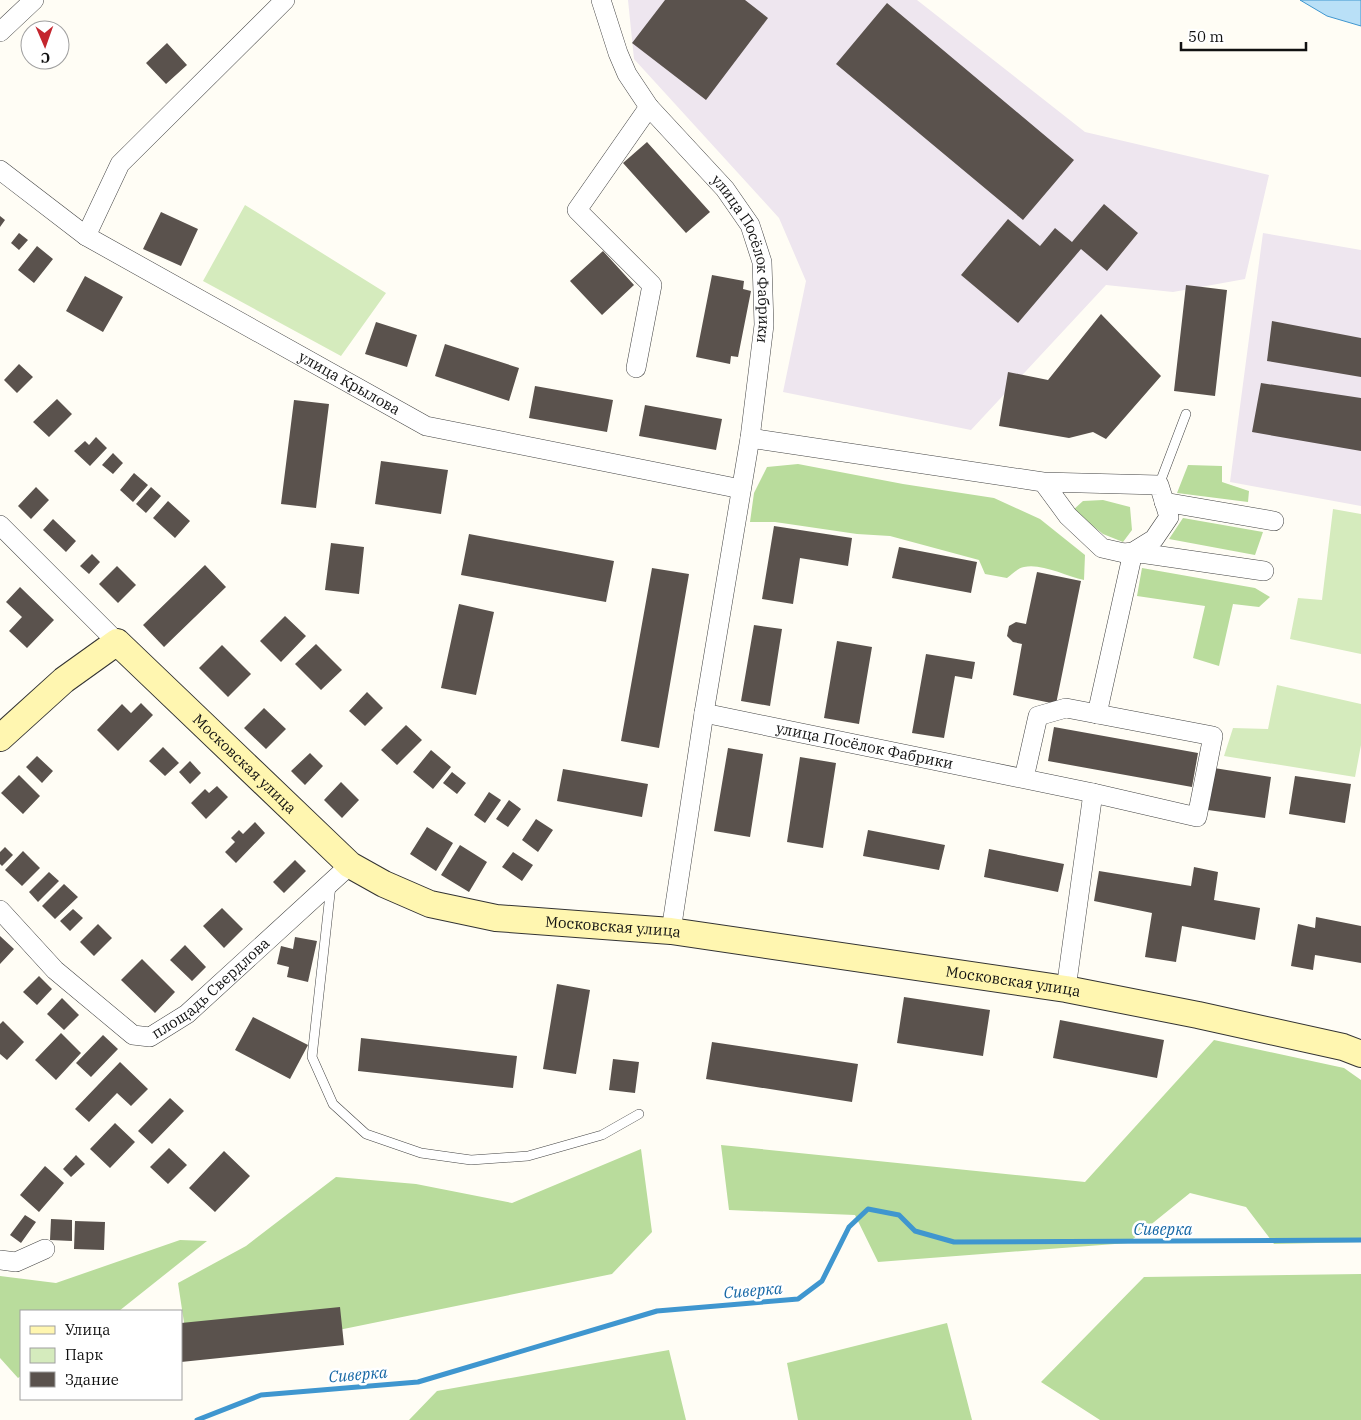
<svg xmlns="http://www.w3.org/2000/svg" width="1361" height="1420" font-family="'IBM Plex Serif',serif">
<rect width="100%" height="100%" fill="#fffdf5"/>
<path fill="#eee6ef" d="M628,0H917L1085,132L1269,175L1245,279L1173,292L1106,285L971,430L783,392L806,281L779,218L634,59Z
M1263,233L1361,250V506L1230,482Z"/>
<path fill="#d5ebbd" d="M245,205L386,293L341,356L203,281Z
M1333,509L1361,514V654L1290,639L1298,598L1322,600Z
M1277,685L1361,704V745L1355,777L1224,756L1233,728L1268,729Z"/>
<path fill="#b9dc9c" d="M798,464L903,484L994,498L1040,519L1085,555L1084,580C1066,576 1041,563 1024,567C1018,568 1012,574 1007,578L985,574L979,560L890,536L857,534L775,522H750L754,493L767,467Z
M1188,465L1222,466V482L1249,491L1248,502L1177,493Z
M1103,500L1130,507L1132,530L1123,542L1103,534L1073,510L1083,501Z
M1183,518L1263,532L1255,555L1169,539Z
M1142,568L1255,588L1270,597L1259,607L1233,604L1219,666L1193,658L1205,606L1137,596Z
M1214,1040L1344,1068L1361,1080V1242L1274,1244L1246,1207L1190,1193L1128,1243L878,1262L855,1215L729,1210L721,1145L1085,1182Z
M641,1149L652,1232L612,1274L270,1344L185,1329L178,1283L246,1246L336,1177L416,1184L512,1203Z
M180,1240L207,1241L119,1311H21V1376L18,1378L0,1358V1276L56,1283Z
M1361,1274V1420H1100L1041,1382L1144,1277Z
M947,1323L972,1420H798L787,1363Z
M669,1350L686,1420H409L437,1391Z"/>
<path fill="#b9e0f7" stroke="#3f96cf" d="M1300,0H1361V26L1327,16Z"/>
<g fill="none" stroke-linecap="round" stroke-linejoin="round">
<path stroke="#3f96cf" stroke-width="5" d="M197,1420L261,1395L418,1382L657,1311L798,1299L822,1281L849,1227L868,1209L899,1215L915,1231L954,1242L1361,1240"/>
</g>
<path fill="#5a524d" d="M665,0H745L768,18L706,100L632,43Z
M887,3L1074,160L1023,220L836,64Z
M167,43L187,65L166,84L146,63Z
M647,142L710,212L686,233L623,163Z
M1104,204L1138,233L1107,271L1081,249L1018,323L961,275L1008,219L1040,246L1055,228L1072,242Z
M161,212L198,229L181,266L143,249Z
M0,216L5,220L0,227Z
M19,233L28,240L19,250L11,243Z
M37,246L53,259L34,283L18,270Z
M603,251L634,285L602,315L570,281Z
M712,275L744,281L743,289L751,291L738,357L731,356L730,364L696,357Z
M85,276L123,297L103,332L66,311Z
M1186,285L1227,290L1215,396L1174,391Z
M1101,314L1161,376L1106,439L1093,432L1069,438L999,426L1008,372L1048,380Z
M1272,321L1361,338V377L1267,361Z
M376,322L417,335L407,367L365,354Z
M445,344L519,368L509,401L435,376Z
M19,364L33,377L17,393L4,380Z
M1261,383L1361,398V451L1252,432Z
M535,386L613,400L607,432L529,418Z
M57,399L72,414L49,437L33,422Z
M294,400L329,404L316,508L281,504Z
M645,405L722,419L716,450L639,436Z
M96,437L107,448L90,466L74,451L85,441L89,445Z
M113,453L123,463L113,474L102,465Z
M381,461L448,470L441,514L375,504Z
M134,473L148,485L133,502L120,490Z
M36,487L49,500L31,519L18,506Z
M151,487L161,496L146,513L136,504Z
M168,501L190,521L175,538L153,518Z
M53,519L76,541L66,552L43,530Z
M774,526L852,538L848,566L800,558L793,604L762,599Z
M469,534L614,561L606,602L461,575Z
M331,543L364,547L359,594L325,590Z
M899,547L977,562L971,593L892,578Z
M92,554L100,562L89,574L80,566Z
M205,565L226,587L164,647L143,625Z
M117,566L136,585L118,603L99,584Z
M652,568L689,574L659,748L621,741Z
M1037,572L1081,581L1056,704L1013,695L1022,644L1013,642L1007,636L1009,626L1016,622L1026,624Z
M20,587L54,620L27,648L9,631L22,617L6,602Z
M459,604L494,612L476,695L441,688Z
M285,616L306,636L281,662L260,641Z
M754,625L782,629L770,706L741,701Z
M837,641L872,647L859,724L824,718Z
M316,644L342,670L321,690L295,664Z
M222,645L251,674L228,697L199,668Z
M926,654L975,662L972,679L955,676L944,738L912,733Z
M367,692L383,708L365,726L349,711Z
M141,703L153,715L118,751L97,730L122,704L131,713Z
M264,708L286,729L266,749L244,728Z
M406,725L422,740L397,765L381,750Z
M1054,727L1198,753L1192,787L1048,761Z
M163,747L179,763L165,776L149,761Z
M728,748L763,754L750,837L714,831Z
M431,750L451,767L433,789L413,772Z
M310,753L323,766L305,785L291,771Z
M37,756L53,771L42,783L26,767Z
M800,757L836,763L823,848L787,842Z
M190,761L201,773L190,784L179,772Z
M1214,768L1271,777L1265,818L1208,810Z
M563,769L648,784L642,817L557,801Z
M452,772L466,783L457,794L443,783Z
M19,775L40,796L23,814L1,793Z
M1295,776L1351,784L1345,823L1289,814Z
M341,782L359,800L342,818L324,800Z
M217,786L228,797L206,819L191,803L205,789L209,793Z
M489,792L501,800L485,823L474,815Z
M509,800L521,809L508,827L496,819Z
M536,819L553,830L538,852L522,840Z
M255,822L265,833L236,863L225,852L235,842L231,838L239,830L243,834Z
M427,827L453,843L436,871L410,854Z
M868,830L945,845L939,870L863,856Z
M460,845L487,862L469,892L441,875Z
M5,847L13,855L2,866L0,864V852Z
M989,849L1064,864L1058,892L984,877Z
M23,851L40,868L22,886L5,870Z
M513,852L533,865L522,881L502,867Z
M295,860L306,871L284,893L273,882Z
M1194,867L1218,872L1214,900L1260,908L1255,940L1182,926L1176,962L1145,957L1152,913L1094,901L1099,871L1191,886Z
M49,872L59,881L38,902L29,892Z
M64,884L78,897L55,919L42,906Z
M222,908L243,929L224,948L203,926Z
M73,909L83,918L70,931L60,921Z
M1316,917L1361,926V963L1315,955L1313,970L1291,966L1298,924L1315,928Z
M98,924L112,938L94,956L80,942Z
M0,936L14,949L0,964Z
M295,937L317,941L308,982L287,977L289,967L277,964L281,946L293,949Z
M185,945L206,967L192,981L170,960Z
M142,959L175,992L155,1013L121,980Z
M39,976L52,989L37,1005L23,992Z
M557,984L590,990L576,1074L543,1069Z
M904,997L990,1010L983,1056L897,1043Z
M62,998L79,1015L64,1030L47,1014Z
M253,1017L308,1045L290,1079L235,1050Z
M1060,1020L1164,1040L1157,1078L1053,1058Z
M3,1021L24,1042L7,1060L0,1054V1024Z
M61,1033L81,1053L56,1080L35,1060Z
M103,1035L118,1049L91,1077L76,1063Z
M361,1038L517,1056L513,1088L358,1071Z
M712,1042L858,1064L852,1102L706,1079Z
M613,1059L639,1062L635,1093L609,1090Z
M120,1062L148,1089L131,1106L117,1093L89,1122L75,1109Z
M170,1098L184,1111L152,1144L138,1131Z
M115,1123L135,1142L110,1168L90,1149Z
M169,1148L187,1165L168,1184L150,1167Z
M224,1151L250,1176L215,1212L189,1188Z
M76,1155L85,1164L71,1177L63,1169Z
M45,1166L64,1183L39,1212L20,1195Z
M25,1215L36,1222L21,1243L10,1235Z
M51,1219L72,1220V1241L50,1240Z
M75,1221L105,1222L104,1250L74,1249Z
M340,1307L344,1345L181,1362V1323Z"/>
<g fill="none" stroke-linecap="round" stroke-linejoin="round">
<defs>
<path id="service" d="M1159,485L1186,414
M331,885L312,1057L333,1104L366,1134L421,1153L471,1160L528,1156L602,1135L639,1114"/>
<g id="minor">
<path id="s1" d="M601,0L618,53L627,74L649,107L725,189L750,225L762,262L764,325L750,438L704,713L671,931"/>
<path d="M0,32L34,0"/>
<path id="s2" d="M0,170L86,236L426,426L741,489"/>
<path d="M86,236L120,164L285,0"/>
<path d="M636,368L652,285L577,210L649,107"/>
<path d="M750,438L1043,482L1068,516L1102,548L1124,553L1133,552L1154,539L1169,517L1159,485L1043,482"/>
<path d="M1164,502L1274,521"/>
<path d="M0,525L117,642"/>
<path id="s3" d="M704,713L1093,793L1066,989"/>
<path d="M1097,714L1133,552L1264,571"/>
<path d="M1024,778L1038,716L1066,708L1213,736L1197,817L1093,793"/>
<path id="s4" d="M0,910L55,970L133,1035L150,1037L187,1014L350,865"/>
<path d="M0,1260L16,1262L45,1249"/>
</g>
<g id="secondary">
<path id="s5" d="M0,738L64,680L117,642L350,865L384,884L430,904L496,918L671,931L1066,989L1198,1015L1343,1047L1361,1054"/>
</g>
</defs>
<use href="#service" stroke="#444" stroke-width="10"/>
<use href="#minor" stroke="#444" stroke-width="20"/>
<use href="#secondary" stroke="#333" stroke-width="28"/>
<use href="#service" stroke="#fff" stroke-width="9"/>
<use href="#minor" stroke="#fff" stroke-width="19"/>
<use href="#secondary" stroke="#fff6b0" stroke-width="26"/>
</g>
<g text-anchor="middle" stroke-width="5" stroke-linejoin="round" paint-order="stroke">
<g font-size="15" fill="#111" stroke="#fff">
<text dy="5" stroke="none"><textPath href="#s1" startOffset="304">улица Посёлок Фабрики</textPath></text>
<text dy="5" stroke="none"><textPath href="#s2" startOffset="410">улица Крылова</textPath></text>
<text dy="5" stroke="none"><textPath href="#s3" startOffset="164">улица Посёлок Фабрики</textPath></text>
<text dy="5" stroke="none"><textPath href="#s5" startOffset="328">Московская улица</textPath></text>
<text dy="5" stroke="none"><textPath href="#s5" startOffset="748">Московская улица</textPath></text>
<text dy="5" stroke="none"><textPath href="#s5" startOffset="1152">Московская улица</textPath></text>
<text dy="5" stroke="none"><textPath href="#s4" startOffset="278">площадь Свердлова</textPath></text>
</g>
<g font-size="16" font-style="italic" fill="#1768a6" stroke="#fff">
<text x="1163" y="1235">Сиверка</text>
<text transform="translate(753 1290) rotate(-5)" y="6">Сиверка</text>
<text transform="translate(358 1374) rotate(-5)" y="6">Сиверка</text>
</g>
</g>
<rect x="20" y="1310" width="162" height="90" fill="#ffffff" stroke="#a0a0a0"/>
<rect x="30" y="1326" width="25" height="8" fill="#fff6b0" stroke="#a0a0a0"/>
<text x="65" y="1335" font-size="15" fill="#111111">Улица</text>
<rect x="30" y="1348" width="25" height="15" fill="#d5ebbd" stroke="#a0a0a0"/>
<text x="65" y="1360" font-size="15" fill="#111111">Парк</text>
<rect x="30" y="1372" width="25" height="15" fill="#5a524d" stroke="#a0a0a0"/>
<text x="65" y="1385" font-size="15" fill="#111111">Здание</text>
<g transform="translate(45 45) rotate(178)"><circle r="24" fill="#ffffff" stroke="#a0a0a0"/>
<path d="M0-4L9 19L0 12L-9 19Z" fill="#c4262e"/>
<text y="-8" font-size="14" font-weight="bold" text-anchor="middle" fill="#111111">С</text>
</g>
<path d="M1181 42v8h125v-8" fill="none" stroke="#111111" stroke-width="2.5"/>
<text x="1188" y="42" font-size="15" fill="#111111" stroke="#ffffff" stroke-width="4" paint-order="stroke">50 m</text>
</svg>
